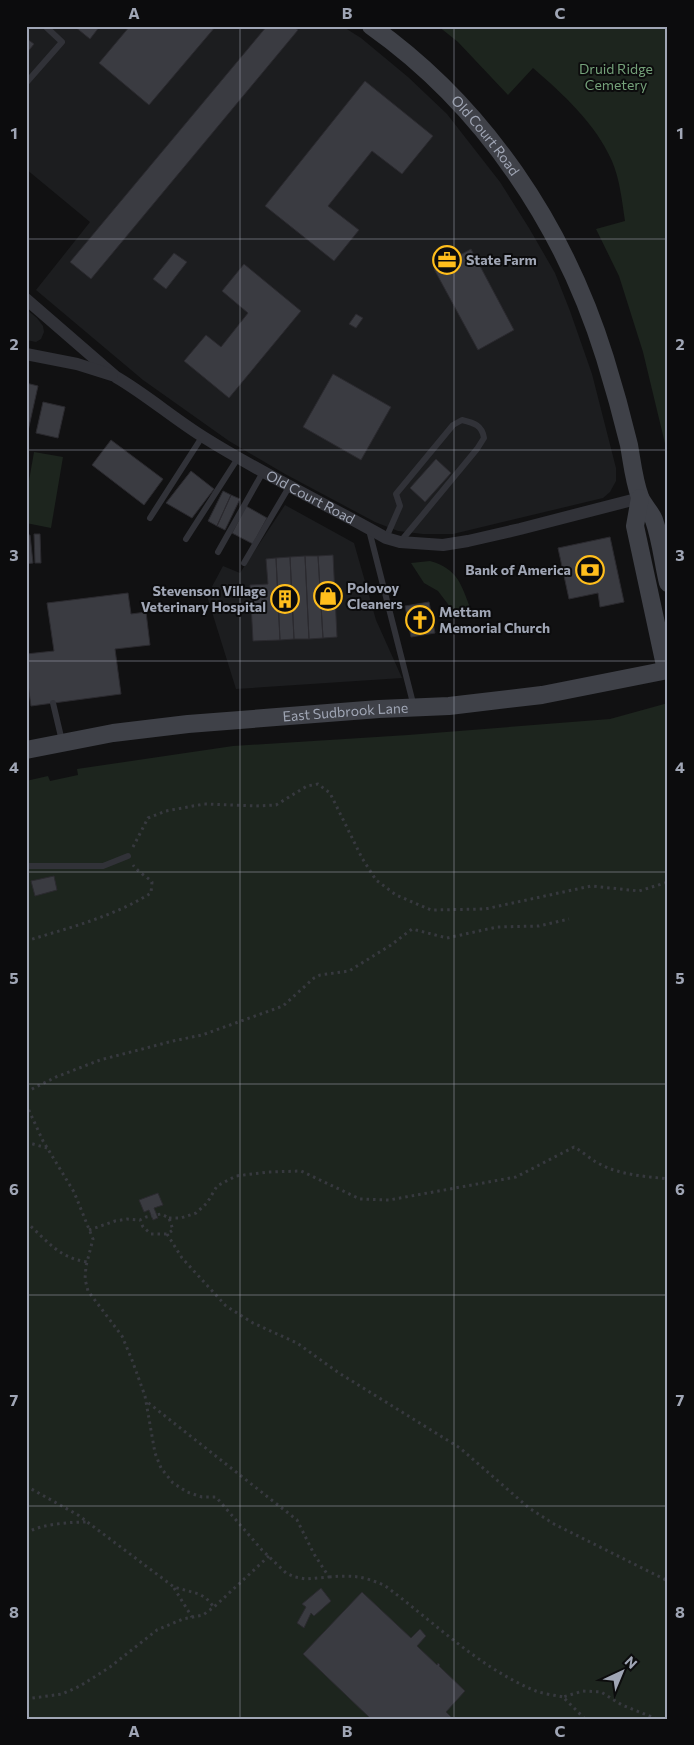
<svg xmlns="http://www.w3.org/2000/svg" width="694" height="1745" font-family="Commissioner,sans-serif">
<rect width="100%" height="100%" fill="#111112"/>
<path fill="#1c1d1f" d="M26,26H342L361,38L408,77L447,114L500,182L529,228L555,273L570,311L592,374L616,468V481L610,492L603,498L453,534H423L398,531L375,522L285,474L229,441L143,380L36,290L90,222L26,169Z
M26,309L37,318L43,326L44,332L41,339L36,342L26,340Z
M285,505L354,543L376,620L402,678L236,689L207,596L223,566L240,573Z"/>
<path fill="#1d251e" d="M438,26H668V456L643,352L619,276L596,229L625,221C622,201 620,180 612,161C596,124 563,94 533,68L508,95L458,42Z
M34,452L63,457L51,528L26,523V498Z
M430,561C458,569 461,584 471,610L457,616L438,591L424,583L411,563Z
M668,703V1719H26V781L48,776L50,781L78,775L77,769L233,746L408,735L610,719Z"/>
<path fill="#3a3b41" stroke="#2b2a2f" d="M74,26H100L90,39Z
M130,26H216L149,105L99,63Z
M267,26H293L298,30L91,279L70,262Z
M26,38L34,44L26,54Z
M365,81L433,136L402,174L372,151L328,206L359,230L334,261L265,206Z
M471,249L514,330L478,350L434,269Z
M174,253L187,262L166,289L153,279Z
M244,264L301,311L229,398L184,361L206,335L221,347L248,313L222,291Z
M356,314L363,318L356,328L349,324Z
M333,374L391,407L361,460L303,427Z
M26,383L38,386L26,440Z
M43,402L65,407L58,438L36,433Z
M111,440L163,479L144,505L92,465Z
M436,459L451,473L425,502L410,488Z
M191,471L214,489L192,518L166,503Z
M223,491L231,495L217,526L208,521Z
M231,495L240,499L225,530L217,526Z
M246,506L267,518L253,544L232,533Z
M34,534H40L41,563H35Z
M26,535H30L33,563L26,564Z
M610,537L624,602L600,607L598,593L569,599L558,548Z
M333,555L337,637L323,638L318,556Z
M305,556L309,639H294L290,557Z
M305,556H318L323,638L309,639Z
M290,557L294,639L280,640L276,558Z
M276,558L280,640L253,641L250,585L268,584L266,559Z
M128,593L131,614L146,612L150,645L115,649L121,694L31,706L26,670V654L54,651L47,603Z
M429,602L435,633L411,637L405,606Z
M54,876L57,890L35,896L31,881Z
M158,1193L163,1205L154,1208L158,1218L153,1220L149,1210L144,1212L139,1200Z
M321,1588L331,1601L314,1616L311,1613L304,1628L297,1623L306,1607L302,1604Z
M362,1592L411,1638L420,1629L426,1636L417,1646L437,1665L438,1663L440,1665L439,1666L465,1691L446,1712L453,1719H371L303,1654Z"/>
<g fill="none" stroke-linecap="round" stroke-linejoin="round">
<path stroke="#37393f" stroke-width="3" stroke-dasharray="2.5 4" stroke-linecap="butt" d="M133,847L148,818L166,811L204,804L256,806L276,805L307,786L318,784L330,793L362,858L376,880L396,895L431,910L485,909L591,886L639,891L668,882
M26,941C68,928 113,917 151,893L152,882C146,876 138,872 133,865
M26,1092L56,1077L100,1060L173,1041L202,1035L283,1006L314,978L320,975L349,971L391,945L412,929L447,938L497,927L539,926L569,919
M26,1104L43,1141L74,1192L93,1239L86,1266L85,1279L88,1291L122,1336L132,1360L145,1396L155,1453L161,1468L173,1483L187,1492L202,1497H216L262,1550L286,1573L295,1577L306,1579L329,1577L314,1554L297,1520L146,1401
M26,1142L47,1148
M169,1218H181L196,1213L207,1203L217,1186L236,1176L268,1172L301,1171L360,1199L389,1200L516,1177L574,1147C582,1151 589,1158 596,1162C618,1175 643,1176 668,1179
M26,1222C48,1241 57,1257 87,1262
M89,1230L115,1221L127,1219L140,1220L146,1217L161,1214L169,1218L173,1230L167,1234H151L143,1227L140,1220
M167,1234L182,1258L226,1306L253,1323L297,1343L339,1373L460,1448L529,1508L554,1524L668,1581
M26,1486L78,1515L174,1587L199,1594L206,1598L214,1607
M26,1533C41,1524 70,1522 87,1522
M329,1577C353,1575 362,1576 384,1585C433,1621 479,1668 536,1691C544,1694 554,1695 563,1697
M174,1588L192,1617
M26,1699L62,1694L80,1686L110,1667L157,1630L183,1619L203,1615L214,1607L269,1556
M585,1719L563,1697L583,1691L601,1692L622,1705L657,1719"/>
<path stroke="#313238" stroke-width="6" d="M26,83L62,42L45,26
M150,518L202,437
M369,530L414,707
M386,538L400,506L396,494L453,425L462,420C474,423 482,425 484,438L477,449L401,541
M186,539L238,458
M218,552L263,472
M244,563L289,487
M53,703L62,741
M26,866H103L128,856"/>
<g stroke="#313238" stroke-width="12">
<path id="s1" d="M26,299L116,377C147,395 174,419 205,438C264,475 326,504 386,538L400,542L443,545L468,541L520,529L640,498"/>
<path d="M26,354L77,364L112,375"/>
</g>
<g stroke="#3f4148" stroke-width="18">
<path id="s2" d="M371,26C484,106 564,226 605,358C614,387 622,416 629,445C632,462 634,481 640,497C643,505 651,512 654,520C661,540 663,562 668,583"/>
<path d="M640,498L635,526L666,670"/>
<path id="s3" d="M26,750L113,733L188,724L379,709L449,706L542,695L668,670"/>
</g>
</g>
<path fill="none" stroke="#a0a6b5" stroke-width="1" stroke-opacity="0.55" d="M240,26V1719M454,26V1719M26,239H668M26,450H668M26,661H668M26,872H668M26,1084H668M26,1295H668M26,1506H668"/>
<defs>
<symbol id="office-ring" viewBox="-11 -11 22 22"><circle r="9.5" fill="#0c0c0d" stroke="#ffbe1c" stroke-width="1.5"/><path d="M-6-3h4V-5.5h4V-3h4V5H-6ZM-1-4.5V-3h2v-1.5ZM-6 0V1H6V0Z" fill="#ffbe1c"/></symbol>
<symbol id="bank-ring" viewBox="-11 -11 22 22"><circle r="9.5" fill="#0c0c0d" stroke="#ffbe1c" stroke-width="1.5"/><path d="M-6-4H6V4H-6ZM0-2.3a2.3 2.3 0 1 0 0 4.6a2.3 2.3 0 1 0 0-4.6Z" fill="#ffbe1c"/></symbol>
<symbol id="shop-ring" viewBox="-11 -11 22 22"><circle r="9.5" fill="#0c0c0d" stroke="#ffbe1c" stroke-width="1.5"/><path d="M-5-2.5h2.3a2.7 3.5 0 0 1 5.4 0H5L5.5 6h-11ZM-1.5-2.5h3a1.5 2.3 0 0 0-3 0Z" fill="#ffbe1c"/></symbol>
<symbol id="building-ring" viewBox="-11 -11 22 22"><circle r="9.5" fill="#0c0c0d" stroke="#ffbe1c" stroke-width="1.5"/><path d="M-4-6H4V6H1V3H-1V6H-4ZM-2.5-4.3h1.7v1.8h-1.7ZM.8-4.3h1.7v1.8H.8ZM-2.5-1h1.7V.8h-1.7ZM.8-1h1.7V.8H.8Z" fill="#ffbe1c"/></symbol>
<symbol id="church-ring" viewBox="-11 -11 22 22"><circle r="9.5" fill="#0c0c0d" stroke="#ffbe1c" stroke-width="1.5"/><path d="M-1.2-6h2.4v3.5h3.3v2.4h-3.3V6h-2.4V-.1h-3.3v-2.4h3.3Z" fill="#ffbe1c"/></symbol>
</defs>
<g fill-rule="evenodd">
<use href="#office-ring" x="431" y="244" width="32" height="32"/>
<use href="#bank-ring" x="574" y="554" width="32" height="32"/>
<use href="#shop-ring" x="312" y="580" width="32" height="32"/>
<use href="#building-ring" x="269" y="583" width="32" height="32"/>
<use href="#church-ring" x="404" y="604" width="32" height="32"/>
</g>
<g text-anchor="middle" stroke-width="4" stroke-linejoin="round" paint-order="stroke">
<g font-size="14" fill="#75a27a" stroke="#0c0c0d">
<text x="616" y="74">Druid Ridge<tspan x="616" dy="16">Cemetery</tspan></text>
</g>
<g font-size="14" fill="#a0a6b5" stroke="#0c0c0d">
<text dy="5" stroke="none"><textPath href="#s2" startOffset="159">Old Court Road</textPath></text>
<text dy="5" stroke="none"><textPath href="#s1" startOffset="348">Old Court Road</textPath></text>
<text dy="5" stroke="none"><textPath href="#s3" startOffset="322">East Sudbrook Lane</textPath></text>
</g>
<g font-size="14" font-weight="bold" fill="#a0a6b5" stroke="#0c0c0d" text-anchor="start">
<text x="466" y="265">State Farm</text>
<text x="571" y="575" text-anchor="end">Bank of America</text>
<text x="347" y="593">Polovoy<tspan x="347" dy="16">Cleaners</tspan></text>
<text x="266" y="596" text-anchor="end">Stevenson Village<tspan x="266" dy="16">Veterinary Hospital</tspan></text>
<text x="439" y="617">Mettam<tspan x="439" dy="16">Memorial Church</tspan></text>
</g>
</g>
<rect width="694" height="1745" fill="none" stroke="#0c0c0d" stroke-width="55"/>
<g transform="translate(622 1672) rotate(44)" stroke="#0c0c0d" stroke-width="4" paint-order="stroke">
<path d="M0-4L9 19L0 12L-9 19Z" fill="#a0a6b5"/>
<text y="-8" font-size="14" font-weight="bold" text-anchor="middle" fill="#a0a6b5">N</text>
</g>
<rect x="28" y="28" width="638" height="1690" fill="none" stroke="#a0a6b5" stroke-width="2"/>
<g font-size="16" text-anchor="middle" font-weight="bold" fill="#a0a6b5">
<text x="134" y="19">A</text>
<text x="347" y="19">B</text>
<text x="560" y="19">C</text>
<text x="14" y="139">1</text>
<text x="680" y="139">1</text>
<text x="14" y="350">2</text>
<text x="680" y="350">2</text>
<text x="14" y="561">3</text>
<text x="680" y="561">3</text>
<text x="14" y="773">4</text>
<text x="680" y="773">4</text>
<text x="14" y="984">5</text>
<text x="680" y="984">5</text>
<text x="14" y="1195">6</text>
<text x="680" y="1195">6</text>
<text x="14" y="1406">7</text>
<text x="680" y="1406">7</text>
<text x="14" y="1618">8</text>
<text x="680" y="1618">8</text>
<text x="134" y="1737">A</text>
<text x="347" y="1737">B</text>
<text x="560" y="1737">C</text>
</g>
</svg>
